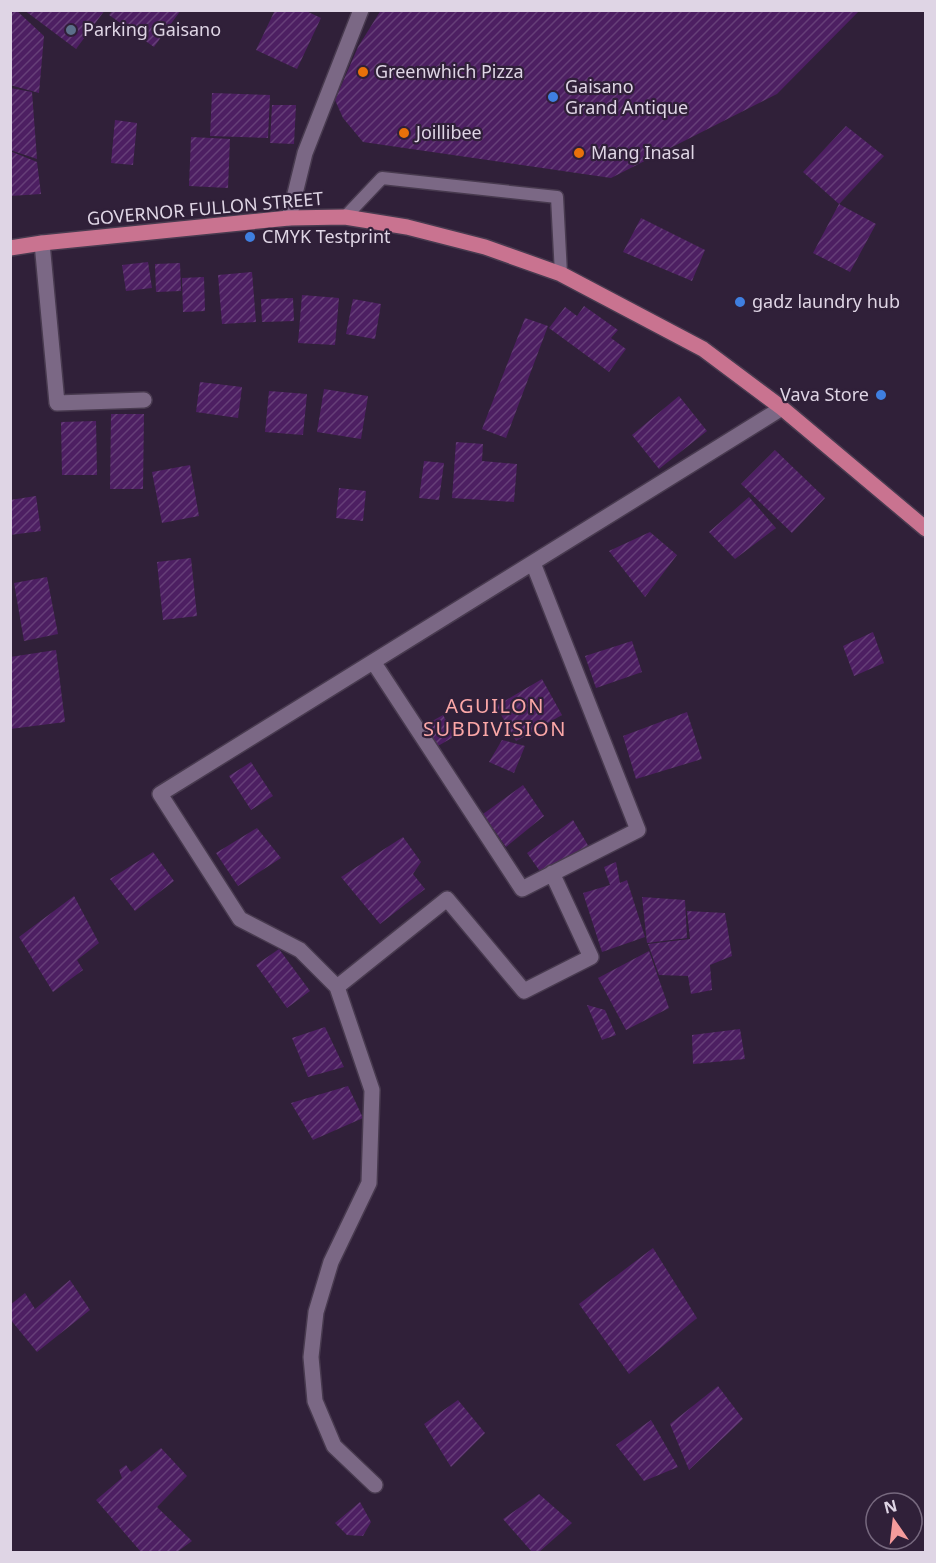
<svg xmlns="http://www.w3.org/2000/svg" width="936" height="1563" font-family="'Noto Sans',sans-serif">
<defs>
<pattern id="building-hatch" width="6" height="6" patternUnits="userSpaceOnUse" patternTransform="scale(1.5)"><rect width="6" height="6" fill="#4d1f62"/><path d="M-1 1l2-2M0 6l6-6M5 7l2-2" fill="none" stroke="#663f78"/></pattern>
</defs>
<rect width="100%" height="100%" fill="#302039"/>
<path fill="url(#building-hatch)" d="M10,10H16L44,36L39,93L10,85Z
M24,10H105L76,49Z
M113,10H181L154,47L109,15Z
M275,10H304L321,18L297,69L256,50Z
M381,10H860L777,94L611,178L363,142L343,118L335,100L358,47Z
M10,88L32,92L37,159L10,150Z
M212,93L270,95L268,138L210,136Z
M272,105H296L294,144L270,143Z
M115,120L137,123L133,165L111,163Z
M846,126L884,156L839,204L803,172Z
M191,137L230,139L228,188L189,186Z
M10,151L37,162L41,194L10,196Z
M839,204L876,224L850,272L813,253Z
M641,218L705,250L692,281L623,252Z
M148,262L152,288L126,291L122,265Z
M180,263L181,291L156,292L155,264Z
M252,272L256,322L222,324L218,275Z
M204,277L205,311L183,312L182,278Z
M302,295L339,298L335,345L298,343Z
M293,298L294,321L262,322L261,299Z
M353,299L381,304L375,339L346,334Z
M584,306L618,330L611,338L626,349L609,372L549,328L565,307L577,316Z
M525,318L548,326L506,438L482,429Z
M200,382L242,387L238,418L196,412Z
M324,389L368,396L361,439L317,432Z
M269,391L307,394L303,435L265,432Z
M679,396L707,431L659,469L632,435Z
M111,414H144L143,489H110Z
M96,421L97,475H62L61,422Z
M456,442L483,444L482,461L517,464L514,502L452,498Z
M775,450L825,498L792,533L741,484Z
M424,461L444,463L439,500L419,498Z
M190,465L199,516L162,523L152,472Z
M339,488L366,491L363,521L336,518Z
M36,496L41,531L10,535V500Z
M749,497L776,528L735,559L709,532Z
M650,532L677,555L645,597L609,551Z
M191,558L197,616L163,620L157,562Z
M47,577L58,634L24,641L14,583Z
M873,632L884,663L854,676L843,646Z
M632,641L642,672L596,688L585,656Z
M56,650L65,722L10,729V657Z
M542,679L562,715L516,741L496,706Z
M687,712L702,759L636,779L623,736Z
M443,715L455,736L438,746L425,725Z
M502,740L525,746L514,773L489,762Z
M251,762L273,796L251,810L229,776Z
M523,785L544,816L506,847L483,814Z
M573,820L589,847L544,877L527,853Z
M257,828L281,858L238,886L216,853Z
M403,837L421,862L413,874L425,889L380,924L341,877Z
M153,852L174,881L135,911L110,879Z
M616,862L620,883L627,880L645,937L602,952L583,893L610,885L604,867Z
M74,896L99,943L77,960L83,970L53,992L19,937Z
M642,897L685,900L687,938L647,943Z
M687,911L725,913L732,956L710,965L712,990L691,994L688,976L659,975L648,944L690,939Z
M279,949L310,991L287,1008L256,965Z
M649,951L669,1008L626,1030L598,978Z
M587,1005L605,1010L616,1035L602,1040Z
M325,1027L344,1067L308,1077L292,1038Z
M740,1029L745,1059L693,1064L692,1035Z
M348,1086L363,1118L313,1140L291,1103Z
M653,1248L697,1318L629,1374L579,1304Z
M70,1280L90,1310L37,1352L10,1319V1305L25,1293L35,1309Z
M718,1386L743,1419L689,1470L670,1424Z
M458,1400L485,1433L451,1467L424,1424Z
M651,1420L678,1467L644,1481L616,1445Z
M161,1448L187,1476L157,1507L192,1541L177,1552H141L96,1500L122,1478L119,1470L126,1465L131,1472Z
M539,1494L572,1523L539,1552H532L503,1519Z
M360,1502L371,1522L363,1536L347,1535L335,1523Z"/>
<g fill="none" stroke-linecap="round" stroke-linejoin="round">
<defs>
<path id="service" d="M345,217L382,178L557,197L561,274"/>
<path id="minor" d="M289,218L305,153L361,10
M42,243L57,403L144,400
M374,663L522,889L638,830L533,563
M337,987L447,899L524,991L591,957L552,873
M375,1485L334,1446L315,1401L311,1357L316,1312L331,1262L369,1183L372,1090L337,987L300,950L240,919L160,794L782,408"/>
<path id="primary" d="M10,248L42,243L289,218L345,217L407,227L485,247L561,274L703,349L782,408L926,529"/>
</defs>
<use href="#service" stroke="#483a4f" stroke-width="15"/>
<use href="#minor" stroke="#483a4f" stroke-width="18"/>
<use href="#primary" stroke="#483a4f" stroke-width="18"/>
<use href="#service" stroke="#7b6885" stroke-width="12"/>
<use href="#minor" stroke="#7b6885" stroke-width="15"/>
<use href="#primary" stroke="#c97390" stroke-width="15"/>
</g>
<circle fill="#5c6f8a" stroke="#302039" stroke-width="2" cx="71" cy="30" r="6"/>
<g fill="#e8710a" stroke="#302039" stroke-width="2">
<circle cx="363" cy="72" r="6"/>
<circle cx="404" cy="133" r="6"/>
<circle cx="579" cy="153" r="6"/>
</g>
<g fill="#3f7fe0" stroke="#302039" stroke-width="2">
<circle cx="553" cy="97" r="6"/>
<circle cx="250" cy="237" r="6"/>
<circle cx="740" cy="302" r="6"/>
<circle cx="881" cy="395" r="6"/>
</g>
<g text-anchor="middle" stroke-width="4.5" stroke-linejoin="round" paint-order="stroke">
<g font-size="18" fill="#dfd5e5" stroke="#302039" text-anchor="start">
<text x="83" y="36">Parking Gaisano</text>
<text x="375" y="78">Greenwhich Pizza</text>
<text x="565" y="93">Gaisano<tspan x="565" dy="21">Grand Antique</tspan></text>
<text x="416" y="139">Joillibee</text>
<text x="591" y="159">Mang Inasal</text>
<text x="262" y="243">CMYK Testprint</text>
<text x="752" y="308">gadz laundry hub</text>
<text x="869" y="401" text-anchor="end">Vava Store</text>
</g>
<g font-size="18" fill="#dfd5e5" stroke="#302039">
<text transform="translate(205 209) rotate(-5)" y="6">GOVERNOR FULLON STREET</text>
</g>
<g font-size="20" letter-spacing="1.5" fill="#fba7a7" stroke="#302039">
<text x="495" y="713">AGUILON<tspan x="495" dy="23">SUBDIVISION</tspan></text>
</g>
</g>
<rect width="936" height="1563" fill="none" stroke="#dfd5e5" stroke-width="24"/>
<g transform="translate(894 1521) rotate(346)"><circle r="28" fill="#302039" stroke="#76687e" stroke-width="1.5"/>
<path d="M0-4.5L10 22L0 15L-10 22Z" fill="#f59b9c"/>
<text y="-9" font-size="16" font-weight="bold" text-anchor="middle" fill="#dfd5e5">N</text>
</g>
</svg>
